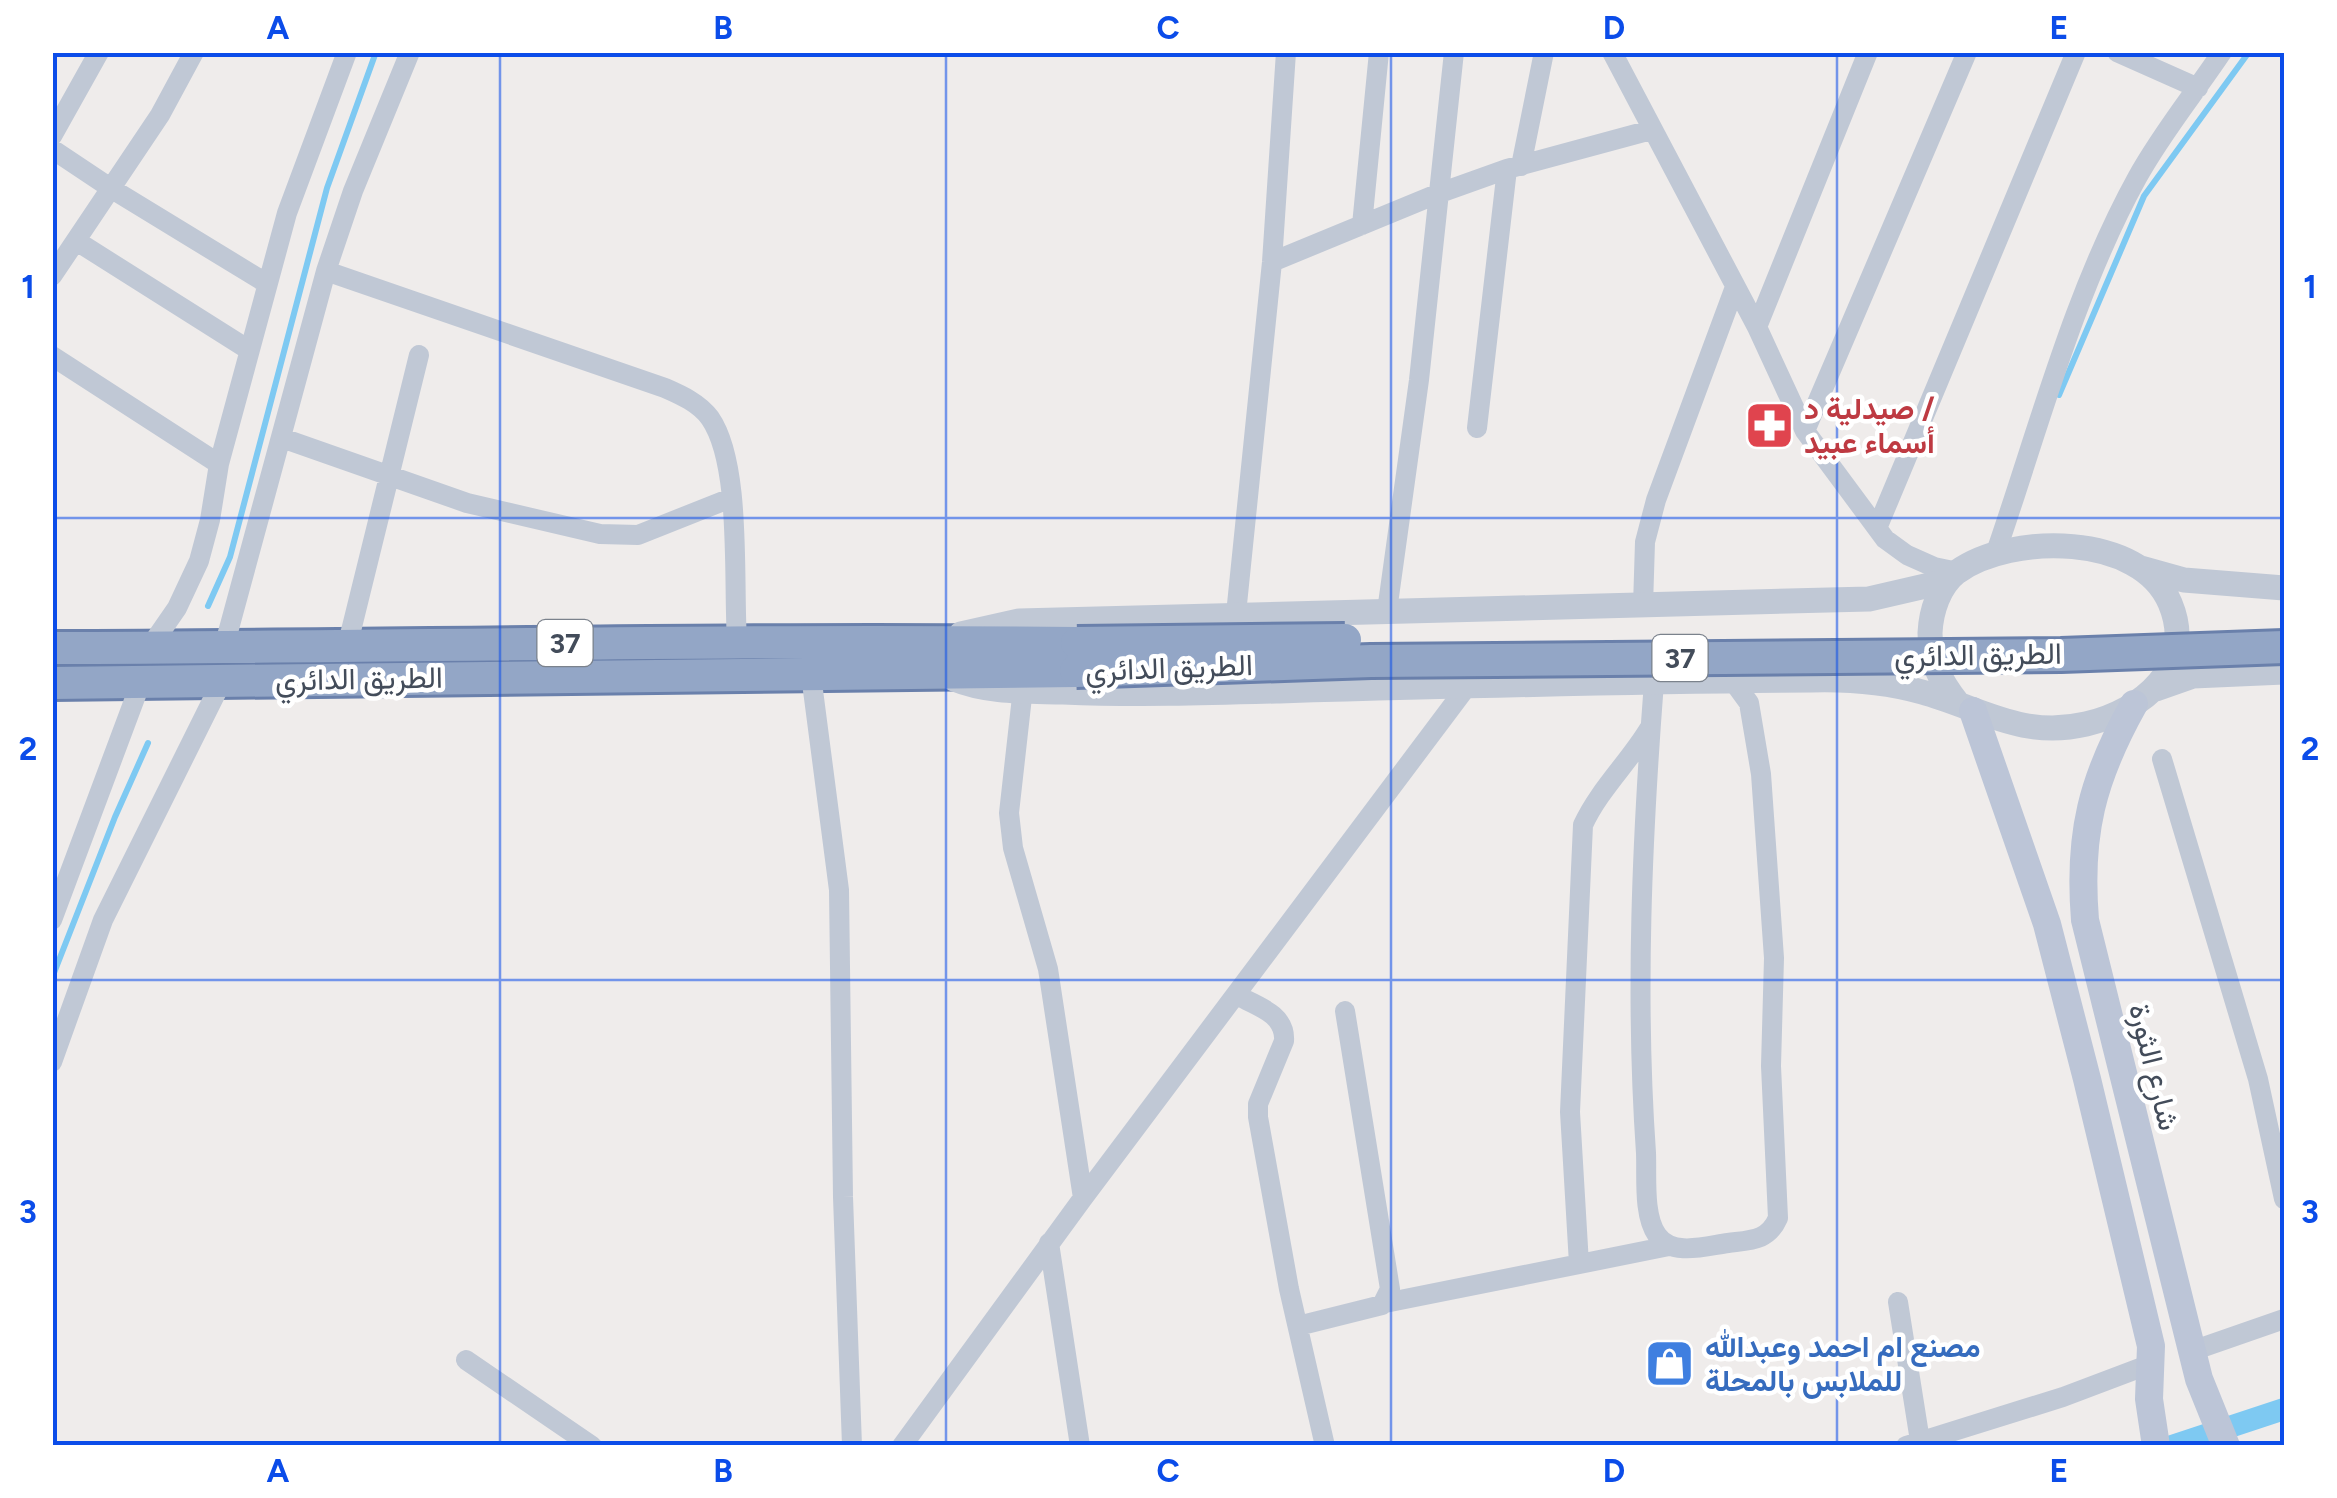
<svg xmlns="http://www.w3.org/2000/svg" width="2337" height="1498" font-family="Figtree,Vazirmatn,sans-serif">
<rect width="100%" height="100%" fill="#efeceb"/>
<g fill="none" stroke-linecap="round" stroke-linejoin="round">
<path stroke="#7ec9f2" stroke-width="6" d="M2059,395L2144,196L2249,52
M208,606L230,557L327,188L376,52
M52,978L115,817L148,743"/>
<path stroke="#7ec9f2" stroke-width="22" d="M2172,1446L2284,1409"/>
<defs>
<path id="trunk" d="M52,648C394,647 736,639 1077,643
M52,683L1076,671"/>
</defs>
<use href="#trunk" stroke="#6a80ab" stroke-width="38"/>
<path stroke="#c0c8d5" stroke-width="20" d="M1612,52L1757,327L1805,431L1885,539L1907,555L1934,567L1958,572
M2117,52L2198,88
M52,136L99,52
M52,149L112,189L266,283
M1521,166L1544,52
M1362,225L1379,52
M78,242L249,350
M1272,262L1437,194L1507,169L1651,130
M326,271L665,388C681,395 699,403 710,418C742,464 733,582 737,640
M52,276L160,115L194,52
M1757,327L1868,52
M52,356L219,464
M1477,428L1507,169
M1805,431L1967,52
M282,438L467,503L600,534L638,535L731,498
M1878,526L2076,52
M1995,555C2038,431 2073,294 2137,178C2161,134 2194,94 2222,52
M1643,606L1645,542L1656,500L1735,287
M1387,611L1419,380L1454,52
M1236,614L1272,262L1286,52
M150,647L177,608L199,561L210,520L219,464L287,213L347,52
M224,647L326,271L353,191L410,52
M347,647L419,355
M811,675L839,890L843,1197L852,1446
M1024,679L1009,813L1013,848L1048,969L1083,1198
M1654,682C1642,839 1635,996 1646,1153C1647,1177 1643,1215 1657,1235C1672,1257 1706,1246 1728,1243C1751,1240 1768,1241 1778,1218L1771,1066L1774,958L1761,774L1749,703L1733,681
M2162,759L2258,1079L2284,1199
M52,920L141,682
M1236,995C1257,1006 1286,1014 1284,1041L1258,1104V1117L1289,1289L1325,1446
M52,1062L103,920L222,681
M1049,1243L1080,1446
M1579,1264L1570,1112L1583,825C1599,790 1629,762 1649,729
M1898,1302L1920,1441
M1385,1303L1669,1246
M1298,1326L1382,1305L1390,1289L1345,1011
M2192,1351L2284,1319
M466,1360L592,1446
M902,1446L1083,1198L1468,685
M1906,1446L2063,1397L2153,1363"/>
<path stroke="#c0c8d5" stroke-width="25" d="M2141,568L2184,580L2284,588
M961,634L1019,621L1869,599L1947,581
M954,679C988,693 1026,691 1063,692C1134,695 1205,693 1276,691C1455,686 1633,681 1812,680C1849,679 1886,682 1922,692C1980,708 2022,739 2086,724C2142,711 2197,667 2170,603C2141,533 2011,533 1957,572C1939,586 1931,611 1930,633C1930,660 1940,681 1957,702
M2156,689L2193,676L2284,672"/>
<path stroke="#bcc5d7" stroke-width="28" d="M2134,704C2092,779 2078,834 2085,920L2199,1379L2226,1446
M1973,711L2047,924L2087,1079L2151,1346L2149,1399L2156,1446"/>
<use href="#trunk" stroke="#93a6c6" stroke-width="32"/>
<defs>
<path id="trunk-bridge" d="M1077,643L1345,640
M1076,671L1371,661L2061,655L2284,647"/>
</defs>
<use href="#trunk-bridge" stroke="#6a80ab" stroke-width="38" stroke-linecap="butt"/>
<use href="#trunk-bridge" stroke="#93a6c6" stroke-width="32"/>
</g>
<path fill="none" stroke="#0b4ce9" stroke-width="2.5" stroke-opacity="0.55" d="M500,52V1446M946,52V1446M1391,52V1446M1837,52V1446M52,518H2284M52,980H2284"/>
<defs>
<symbol id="pharmacy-square" viewBox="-11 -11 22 22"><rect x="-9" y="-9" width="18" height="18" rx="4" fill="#e0444e" stroke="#fff"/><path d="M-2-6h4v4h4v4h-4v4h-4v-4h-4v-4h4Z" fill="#fff"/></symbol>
<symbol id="shop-square" viewBox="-11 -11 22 22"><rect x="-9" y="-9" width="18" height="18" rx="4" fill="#3f7fe0" stroke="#fff"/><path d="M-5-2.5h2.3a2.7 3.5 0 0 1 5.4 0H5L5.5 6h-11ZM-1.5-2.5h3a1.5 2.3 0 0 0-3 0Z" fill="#fff"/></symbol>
</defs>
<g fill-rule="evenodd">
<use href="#pharmacy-square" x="1742" y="398" width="55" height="55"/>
<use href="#shop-square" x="1642" y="1336" width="55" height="55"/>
</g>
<g text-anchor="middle" stroke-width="9" stroke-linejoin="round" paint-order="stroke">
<g fill="#fff" stroke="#7b828c" stroke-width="2.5">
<rect x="537.5" y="620" width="55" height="46" rx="8"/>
<rect x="1652.5" y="635" width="55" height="46" rx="8"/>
</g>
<g font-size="28" font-weight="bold" fill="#434c5a">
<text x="565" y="653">37</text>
<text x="1680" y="668">37</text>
</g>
<g font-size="30" font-weight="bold" fill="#be3a42" stroke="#fff" text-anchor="start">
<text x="1804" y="419">صيدلية د /<tspan x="1804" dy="34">أسماء عبيد</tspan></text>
</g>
<g font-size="30" fill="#434c5a" stroke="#fff">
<text transform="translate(1978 655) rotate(-1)" y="10">الطريق الدائري</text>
<text transform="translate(1169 668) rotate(-2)" y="10">الطريق الدائري</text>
<text transform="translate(359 679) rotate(-1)" y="10">الطريق الدائري</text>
<text transform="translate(2154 1067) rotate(76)" y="10">شارع الثورة</text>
</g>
<g font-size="30" font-weight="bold" fill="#366cbe" stroke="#fff" text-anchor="start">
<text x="1705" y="1357">مصنع ام احمد وعبدالله<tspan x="1705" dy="34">للملابس بالمحلة</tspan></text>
</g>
</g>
<rect width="2337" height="1498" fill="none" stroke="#ffffff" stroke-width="110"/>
<rect x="55" y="55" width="2227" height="1388" fill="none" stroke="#0b4ce9" stroke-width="4"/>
<g font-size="32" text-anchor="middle" font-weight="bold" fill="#0b4ce9">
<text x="278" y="39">A</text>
<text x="723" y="39">B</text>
<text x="1168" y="39">C</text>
<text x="1614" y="39">D</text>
<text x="2059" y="39">E</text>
<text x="28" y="298">1</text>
<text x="2310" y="298">1</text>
<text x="28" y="760">2</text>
<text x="2310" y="760">2</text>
<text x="28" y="1223">3</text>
<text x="2310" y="1223">3</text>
<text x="278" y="1482">A</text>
<text x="723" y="1482">B</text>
<text x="1168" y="1482">C</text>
<text x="1614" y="1482">D</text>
<text x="2059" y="1482">E</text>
</g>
</svg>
